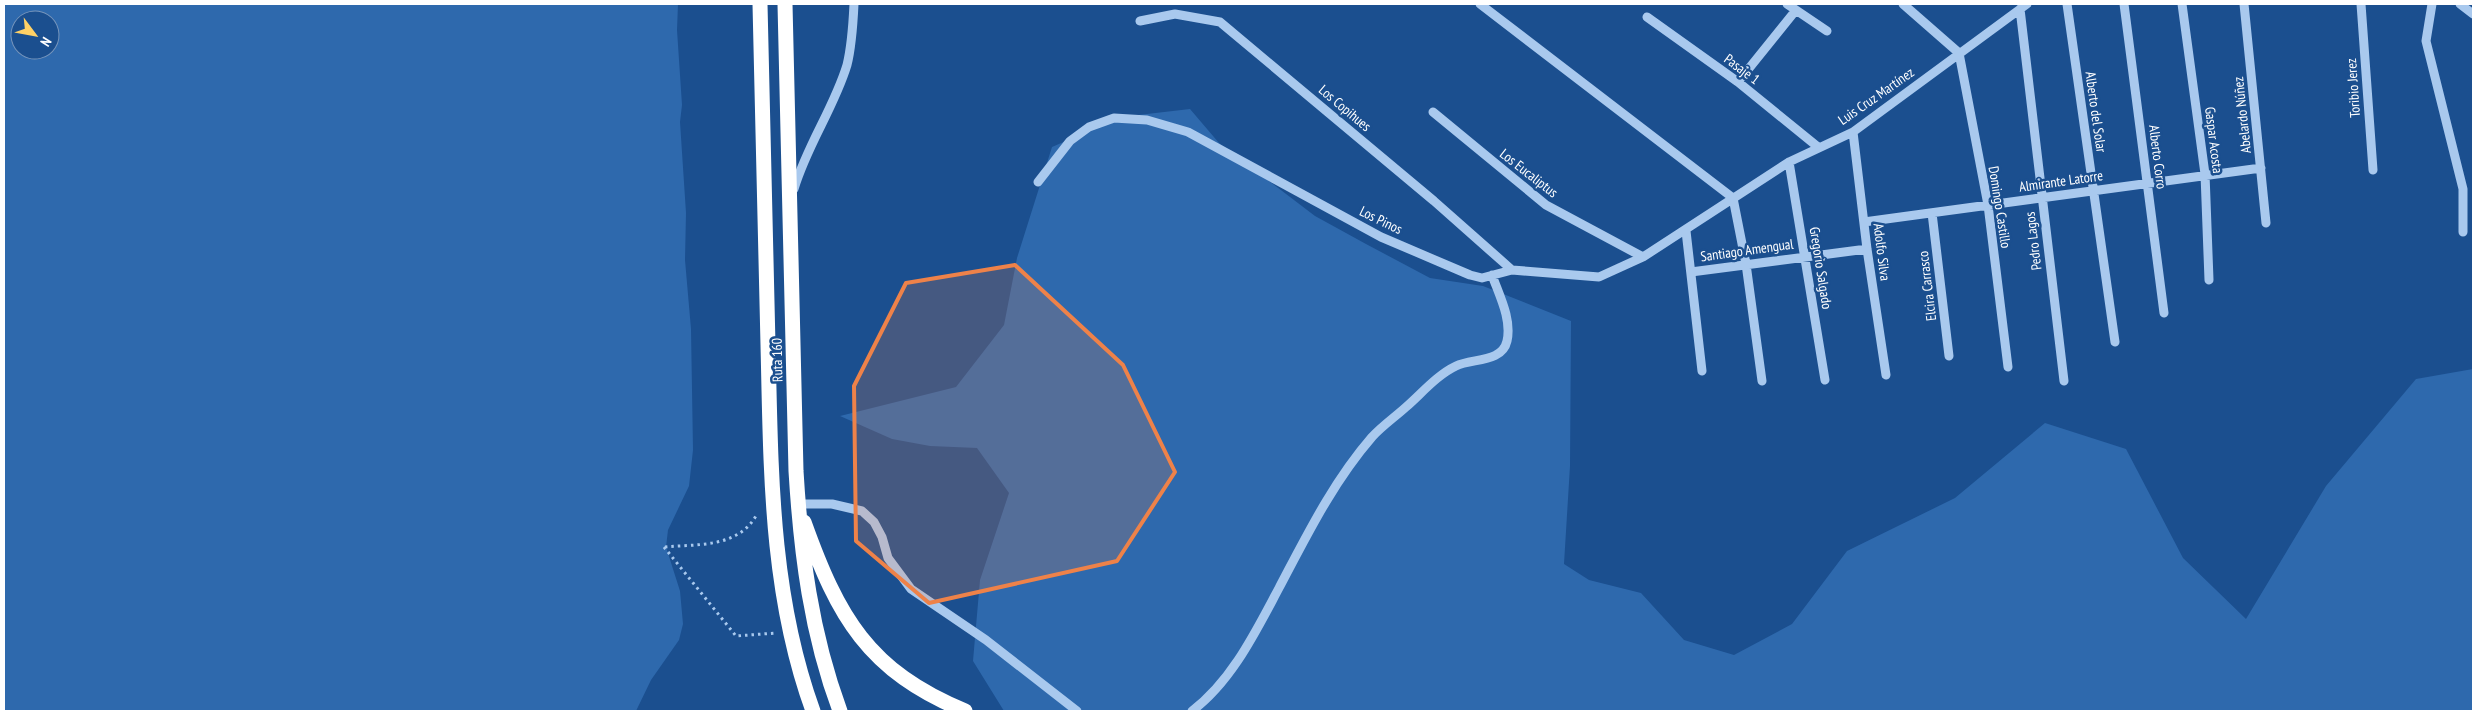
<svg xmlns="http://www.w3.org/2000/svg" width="2477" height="715" font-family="'PT Sans Narrow',sans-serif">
<rect width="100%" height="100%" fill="#1b4f8f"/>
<path fill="#2e69ad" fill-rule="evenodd" d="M4,4H678L677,30L682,105L680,122L686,213L685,260L691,329L693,450L689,486L668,530L666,547L680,591L683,624L679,640L651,680L636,711H4ZM20,20H50V50H20Z
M1190,109L1219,143L1315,216L1366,244L1430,278L1483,286L1571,321L1570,466L1564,564L1589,580L1641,593L1684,640L1734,655L1792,624L1847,551L1955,498L2045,423L2126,449L2183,558L2246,619L2326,486L2416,379L2473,369V711H1004L973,661L980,580L1009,493L977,448L930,446L892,439L840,416L956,387L1004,325L1017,258L1052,147L1121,117Z"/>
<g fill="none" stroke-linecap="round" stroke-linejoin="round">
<path stroke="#a9c9ee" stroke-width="3" stroke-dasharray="2.5 4" stroke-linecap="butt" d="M664,547L736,636L776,633
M665,547C698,544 739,548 757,514"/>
<path stroke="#a9c9ee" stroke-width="9" d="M1480,4L1733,198
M1787,4L1827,31
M1903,4L1959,53L1988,205L2008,367
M2067,4L2115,342
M2124,4L2164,313
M2182,4L2205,174L2209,280
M2244,4L2266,223
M2361,4L2373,170
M2432,4L2426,41L2463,189V232
M2460,4L2473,14
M2020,9L2064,381
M1647,17L1738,82L1818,147
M1140,21L1175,14L1220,22L1434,201L1512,270
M1738,82L1796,10
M1433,112L1546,205L1643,257
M1853,132L1867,249L1886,375
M1789,162L1825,380
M1038,182L1070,141L1089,127L1114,118L1147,120L1188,132L1381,237L1470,275L1482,278L1512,270L1599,277L1643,257L1789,162L1853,132L2027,4
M794,189C807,145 834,108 847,65C852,45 853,25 854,4
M1733,198L1746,264L1762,381
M1932,213L1949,356
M1864,222L2261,168
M1686,231L1702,371
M1691,272L1867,249
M798,504H832L862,511L874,522L882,537L888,558L911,589L986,640L1077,711
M1192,711C1232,681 1256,631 1279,588C1307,535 1333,482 1372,437C1382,426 1395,417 1406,407C1422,393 1437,375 1456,366C1472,358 1502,363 1507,341C1512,319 1499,295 1492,275"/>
<path stroke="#fff" stroke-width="15" d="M760,4C762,117 765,231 768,345C771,469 770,593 813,711
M785,4L796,471C801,554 811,633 840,711
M804,522C838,617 868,671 965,711"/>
</g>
<path fill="#ee8249" fill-opacity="0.2" stroke="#ee8249" stroke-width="4" stroke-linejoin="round" d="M1015,265L1123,365L1175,472L1117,561L929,603L856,541L854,386L906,283Z"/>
<g text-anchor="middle" stroke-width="5" stroke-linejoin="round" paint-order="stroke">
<g font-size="14" fill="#fff" stroke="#1b4f8f">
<text transform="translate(1742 69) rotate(37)" y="5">Pasaje 1</text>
<text transform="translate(2353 88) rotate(-94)" y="5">Toribio Jerez</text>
<text transform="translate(1876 96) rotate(-35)" y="5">Luis Cruz Martínez</text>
<text transform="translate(1345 108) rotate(40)" y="5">Los Copihues</text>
<text transform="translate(2096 112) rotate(82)" y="5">Alberto del Solar</text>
<text transform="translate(2242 115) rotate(-96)" y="5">Abelardo Núñez</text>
<text transform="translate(2214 140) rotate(83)" y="5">Gaspar Acosta</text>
<text transform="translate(2158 157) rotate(83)" y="5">Alberto Corro</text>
<text transform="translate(1529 173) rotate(38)" y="5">Los Eucaliptus</text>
<text transform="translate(2061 181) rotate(-8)" y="5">Almirante Latorre</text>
<text transform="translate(2000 207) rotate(81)" y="5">Domingo Castillo</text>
<text transform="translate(1381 220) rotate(26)" y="5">Los Pinos</text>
<text transform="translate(2033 241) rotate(-97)" y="5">Pedro Lagos</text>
<text transform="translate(1747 250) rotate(-8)" y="5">Santiago Amengual</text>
<text transform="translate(1882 252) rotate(83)" y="5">Adolfo Silva</text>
<text transform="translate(1821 268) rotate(81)" y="5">Gregorio Salgado</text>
<text transform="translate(1927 286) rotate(-97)" y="5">Elcira Carrasco</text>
<text transform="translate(777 360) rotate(-91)" y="5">Ruta 160</text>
</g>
</g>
<rect width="2477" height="715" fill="none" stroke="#ffffff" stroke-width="10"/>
<g transform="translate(35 35) rotate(122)"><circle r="24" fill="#1b4f8f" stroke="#7695bc"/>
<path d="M0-4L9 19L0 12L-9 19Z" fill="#ffd166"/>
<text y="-8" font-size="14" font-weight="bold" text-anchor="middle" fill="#ffffff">N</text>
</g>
</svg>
